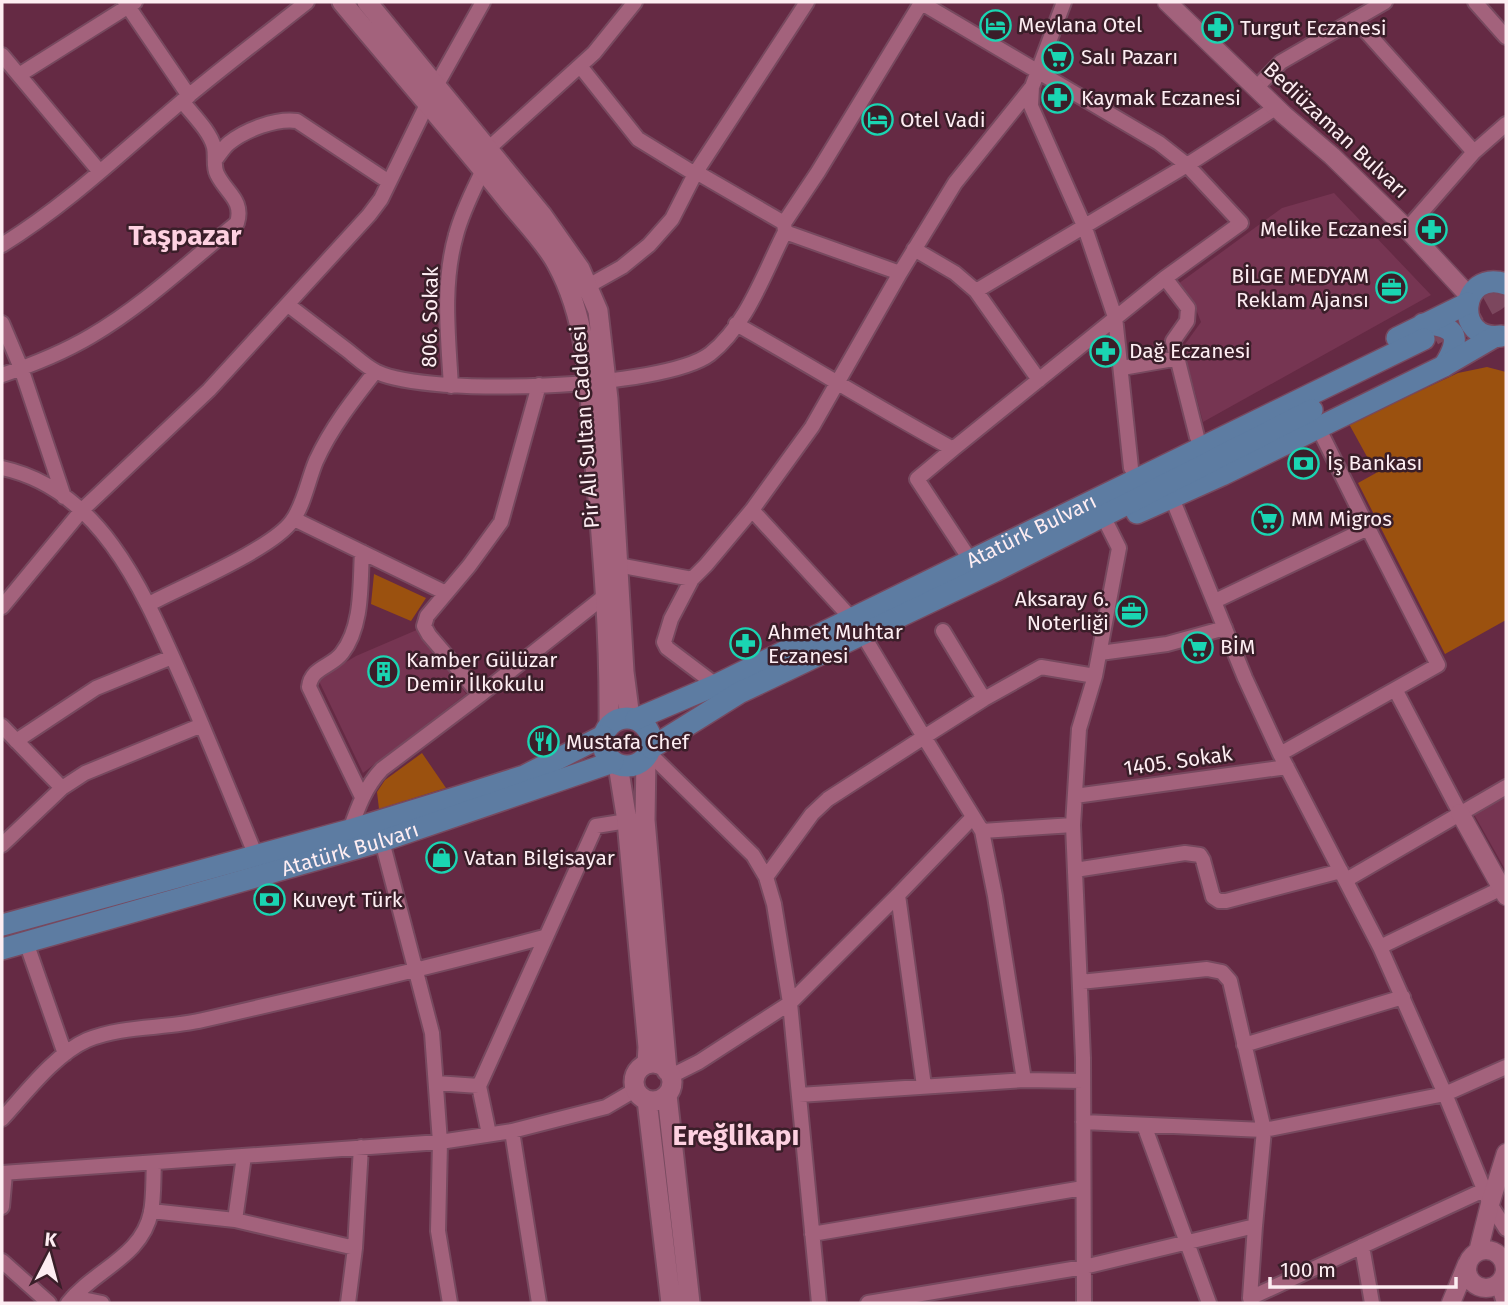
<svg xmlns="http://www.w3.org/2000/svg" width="1508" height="1305" font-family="'Fira Sans',sans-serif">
<rect width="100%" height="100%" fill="#652a44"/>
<path fill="#763552" d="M1334,193L1431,295L1203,422L1183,347L1201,322L1195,307L1178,284L1282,208Z
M419,629L466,694L363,773L318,679L356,656Z
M1506,789V871L1471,809Z"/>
<path fill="#9b510f" d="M1487,367L1506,372V620L1445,654L1358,483L1376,473L1349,424L1458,373Z
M374,574L426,598L411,621L371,604Z
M422,753L446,788L379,809L377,792L385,780Z"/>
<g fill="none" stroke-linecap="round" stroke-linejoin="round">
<path stroke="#7c475e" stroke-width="21" stroke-dasharray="21 10" stroke-linecap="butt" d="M1433,335L1495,301L1506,292"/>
<defs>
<path id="minor" d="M125,2L189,96
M1064,2L1032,87L1031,106L1085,228L1115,317L1131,468
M1475,2L1506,37
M1355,19L1474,152
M2,55L100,172
M580,66L638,139L695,174
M19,75L135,2
M1257,87L1281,62L1385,2
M488,149L594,53L635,2
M215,160C219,155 224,147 229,143C245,130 276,118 297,121L389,182
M696,172L784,223
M1407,229L1474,152L1506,124
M785,232L900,273
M2,245C67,205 123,151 181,102C222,68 265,35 307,2
M914,249L955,273L976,291L1039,380
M1165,278L1188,308L1187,321L1173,341L1197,437
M581,290L622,267L649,245L672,219L696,172L807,2
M976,291L1187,165L1277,107
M288,305C308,320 327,335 347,350C356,357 366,367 377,372C429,397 664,389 710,354C747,325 764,273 785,232L784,223L818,172L921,3
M2,323L21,368L64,497
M736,324C809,365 880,409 953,449L1165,278L1241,223L1187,165L1159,143L920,2
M1122,368L1179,358
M2,375C32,365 64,352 91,336C144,305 190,261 237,223C244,200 226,193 217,174C213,166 216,156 214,147C210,131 192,114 182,101
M451,386C448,336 442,284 456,235C462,212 473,191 483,170
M953,449L917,479L971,561
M2,468C104,490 146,598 184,683C209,740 232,798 256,856
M1172,498L1245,678L1280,754L1380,947L1445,1094L1490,1204L1506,1229
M752,510L852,619
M294,519L446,593
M618,565L692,579L706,565L752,510L812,427L900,273L955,183L1032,87
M692,579L671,619L664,642L667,648L716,685
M1215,601L1368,528L1318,427
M149,604C183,586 272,549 292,521C304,505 308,480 316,461C331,428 353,400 375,372
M2,607L82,510L209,390L369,215L381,199L436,86L483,2
M943,631L984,699L1041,667L1095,676
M863,635L924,737L984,699
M1100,653L1167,644L1225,628
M1396,691L1460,813
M480,695L429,635L424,626L427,616L469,566L501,522L539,385
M2,726L62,788
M16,741L96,688L172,657
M649,753L753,855L766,877L774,904L790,1003L819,1303
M1280,754L1438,665L1368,528
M1075,796L1287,767
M362,797L309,687C311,667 332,667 342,653C363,626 360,584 362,552
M350,830C358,807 365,787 382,769L480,695L606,595
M982,831L1073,825
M382,841L432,1033L440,1142L438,1231L450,1303
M2,845L62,788L85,773L202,725
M1075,870L1185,853L1200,855L1203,860L1213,897L1219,901H1226L1341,871
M766,877L812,814L828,799L924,737L982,831L995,896L1024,1080
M1346,880L1506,787
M26,942L65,1054
M1380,947L1502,888
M1244,1045L1403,997
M671,1076L699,1062L790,1003L898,895
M436,1083L479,1086
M924,1086L898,895L973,817
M799,1095L1024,1080L1083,1081
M2,1119C25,1094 55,1054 87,1040C123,1025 165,1029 203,1020C317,994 431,967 544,937
M1083,1122L1264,1130L1445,1094L1506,1067
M1144,1125L1209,1303
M512,1131L539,1303
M489,1134L479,1086L596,826L627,821
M2,1173L440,1142L512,1131L606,1107L635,1090
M2,1207L5,1173
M151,1211L235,1220L355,1248
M235,1220L244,1156
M812,1234L1083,1188
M1362,1246L1372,1303
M2,1261L49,1303
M1498,1283L1504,1303
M73,1297L102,1303
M1250,1298L1484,1190
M68,1303C94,1270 142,1257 151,1212C154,1196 153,1179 154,1163
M348,1303L355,1248L361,1147
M868,1303L1084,1267L1255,1226L1264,1130L1230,981L1222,972L1207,969L1080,982
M1084,1303L1083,1058L1073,825L1079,729L1095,676L1119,548L1108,526
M1252,1303L1250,1298L1255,1226"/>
<path id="tertiary" d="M1167,2L1284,115L1332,156L1407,229L1470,297
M1460,813L1506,896
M1467 1269a19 19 0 1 1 38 0a19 19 0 1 1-38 0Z
M1478,1252L1490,1204L1506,1153
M1451,1303L1467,1264"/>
<path id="secondary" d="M342,2C396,67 452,131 505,197C521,218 545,241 557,264C590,324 590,399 595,465C603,552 610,638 609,725
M367,2L542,215L580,269L598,311L608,399L624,672L630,718
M646,757L645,820L667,1071
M618,765L627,821L648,1047L647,1064
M634 1082a19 19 0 1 1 38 0a19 19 0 1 1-38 0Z
M667,1095L690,1303
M647,1100L671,1303"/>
<g id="primary">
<path d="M1423,324C1458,325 1462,338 1444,366"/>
<path d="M1501,336C1453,343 1459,268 1506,284"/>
<path d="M1397,338L1468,303"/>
<path d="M1137,513L1222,475L1444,366L1494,337"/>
<circle cx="627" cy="742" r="24"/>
<path id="s1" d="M636,719L716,685L1424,339"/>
<path d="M651,748L739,693L995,571L1312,410"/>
<path d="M2,925L350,830L461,796L524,776L603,736"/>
<path id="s2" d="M2,949L382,841L613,762"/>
</g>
</defs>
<use href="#minor" stroke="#77495f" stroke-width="18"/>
<use href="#tertiary" stroke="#77495f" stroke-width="21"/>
<use href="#secondary" stroke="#77495f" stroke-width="23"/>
<use href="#primary" stroke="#77495f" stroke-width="24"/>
<use href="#minor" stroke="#a3627c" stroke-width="14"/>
<use href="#tertiary" stroke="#a3627c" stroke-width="18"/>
<use href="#secondary" stroke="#a3627c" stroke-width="19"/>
<use href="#primary" stroke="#5d7ca2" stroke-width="21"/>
</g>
<defs>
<symbol id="hotel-ring" viewBox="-11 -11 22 22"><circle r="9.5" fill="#3a1e29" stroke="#1ad5b2" stroke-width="1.5"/><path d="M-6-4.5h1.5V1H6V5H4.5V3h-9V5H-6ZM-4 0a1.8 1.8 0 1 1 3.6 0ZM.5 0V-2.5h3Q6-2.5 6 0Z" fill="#1ad5b2"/></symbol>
<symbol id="pharmacy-ring" viewBox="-11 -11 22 22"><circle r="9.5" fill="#3a1e29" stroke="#1ad5b2" stroke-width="1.5"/><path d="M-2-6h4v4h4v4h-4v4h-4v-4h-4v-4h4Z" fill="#1ad5b2"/></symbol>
<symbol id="supermarket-ring" viewBox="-11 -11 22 22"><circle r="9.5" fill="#3a1e29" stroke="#1ad5b2" stroke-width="1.5"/><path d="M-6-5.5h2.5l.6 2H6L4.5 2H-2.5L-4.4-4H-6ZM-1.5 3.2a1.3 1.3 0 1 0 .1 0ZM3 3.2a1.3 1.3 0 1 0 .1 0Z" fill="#1ad5b2"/></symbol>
<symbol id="office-ring" viewBox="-11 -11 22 22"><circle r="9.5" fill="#3a1e29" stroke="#1ad5b2" stroke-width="1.5"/><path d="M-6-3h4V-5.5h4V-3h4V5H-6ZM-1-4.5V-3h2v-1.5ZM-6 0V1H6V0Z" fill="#1ad5b2"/></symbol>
<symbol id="bank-ring" viewBox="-11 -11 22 22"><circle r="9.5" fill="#3a1e29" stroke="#1ad5b2" stroke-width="1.5"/><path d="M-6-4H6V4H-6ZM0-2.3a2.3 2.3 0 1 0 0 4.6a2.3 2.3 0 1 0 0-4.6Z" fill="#1ad5b2"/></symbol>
<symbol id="building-ring" viewBox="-11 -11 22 22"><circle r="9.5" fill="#3a1e29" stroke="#1ad5b2" stroke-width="1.5"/><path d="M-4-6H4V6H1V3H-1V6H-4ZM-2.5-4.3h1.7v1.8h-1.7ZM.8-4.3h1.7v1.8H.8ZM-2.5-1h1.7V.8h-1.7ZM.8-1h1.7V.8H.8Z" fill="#1ad5b2"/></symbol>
<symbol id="restaurant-ring" viewBox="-11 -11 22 22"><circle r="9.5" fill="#3a1e29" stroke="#1ad5b2" stroke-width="1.5"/><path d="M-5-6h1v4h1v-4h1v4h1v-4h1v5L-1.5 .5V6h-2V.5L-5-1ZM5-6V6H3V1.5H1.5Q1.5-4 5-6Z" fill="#1ad5b2"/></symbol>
<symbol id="shop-ring" viewBox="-11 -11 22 22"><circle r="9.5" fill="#3a1e29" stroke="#1ad5b2" stroke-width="1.5"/><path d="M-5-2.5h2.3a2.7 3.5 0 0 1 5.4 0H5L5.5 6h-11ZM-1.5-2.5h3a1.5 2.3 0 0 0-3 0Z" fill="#1ad5b2"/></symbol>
</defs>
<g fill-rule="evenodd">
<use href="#hotel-ring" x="978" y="8" width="35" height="35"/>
<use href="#pharmacy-ring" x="1200" y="10" width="35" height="35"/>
<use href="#supermarket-ring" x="1040" y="40" width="35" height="35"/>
<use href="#pharmacy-ring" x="1040" y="80" width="35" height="35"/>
<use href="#hotel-ring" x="860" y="102" width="35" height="35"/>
<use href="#pharmacy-ring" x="1414" y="212" width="35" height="35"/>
<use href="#office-ring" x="1374" y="270" width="35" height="35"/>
<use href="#pharmacy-ring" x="1088" y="334" width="35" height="35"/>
<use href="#bank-ring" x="1286" y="446" width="35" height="35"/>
<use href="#supermarket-ring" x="1250" y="502" width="35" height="35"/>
<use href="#office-ring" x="1114" y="594" width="35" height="35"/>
<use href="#pharmacy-ring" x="728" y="626" width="35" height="35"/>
<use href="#supermarket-ring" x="1180" y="630" width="35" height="35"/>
<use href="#building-ring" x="366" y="654" width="35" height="35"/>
<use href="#restaurant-ring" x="526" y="724" width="35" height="35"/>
<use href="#shop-ring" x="424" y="840" width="35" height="35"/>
<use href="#bank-ring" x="252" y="882" width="35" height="35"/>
</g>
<g text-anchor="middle" stroke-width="5" stroke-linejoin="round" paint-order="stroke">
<g font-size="21" fill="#fdedf2" stroke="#3a1e29" text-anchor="start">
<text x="1018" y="32">Mevlana Otel</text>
<text x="1240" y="35">Turgut Eczanesi</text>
<text x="1081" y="64">Salı Pazarı</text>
<text x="1081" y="105">Kaymak Eczanesi</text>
<text x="900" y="127">Otel Vadi</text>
<text x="1408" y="236" text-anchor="end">Melike Eczanesi</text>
<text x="1369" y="283" text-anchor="end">BİLGE MEDYAM<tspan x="1369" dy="24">Reklam Ajansı</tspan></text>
<text x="1129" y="358">Dağ Eczanesi</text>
<text x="1327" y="470">İş Bankası</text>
<text x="1291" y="526">MM Migros</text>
<text x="1109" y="606" text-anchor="end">Aksaray 6.<tspan x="1109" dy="24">Noterliği</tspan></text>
<text x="768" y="639">Ahmet Muhtar<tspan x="768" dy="24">Eczanesi</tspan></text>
<text x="1220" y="654">BİM</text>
<text x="406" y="667">Kamber Gülüzar<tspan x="406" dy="24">Demir İlkokulu</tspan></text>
<text x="566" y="749">Mustafa Chef</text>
<text x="464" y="865">Vatan Bilgisayar</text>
<text x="292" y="907">Kuveyt Türk</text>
</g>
<g font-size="21" fill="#fdedf2" stroke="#3a1e29">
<text transform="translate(1336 130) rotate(43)" y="7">Bediüzaman Bulvarı</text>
<text transform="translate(430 317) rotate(-89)" y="7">806. Sokak</text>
<text transform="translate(585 427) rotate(-94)" y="7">Pir Ali Sultan Caddesi</text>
<text dy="7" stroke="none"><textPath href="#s1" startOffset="438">Atatürk Bulvarı</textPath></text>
<text transform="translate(1178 761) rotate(-8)" y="7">1405. Sokak</text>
<text dy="7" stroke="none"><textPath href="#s2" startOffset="362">Atatürk Bulvarı</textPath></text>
</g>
<g font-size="28" font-weight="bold" fill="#fed1e1" stroke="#3a1e29">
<text x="185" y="245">Taşpazar</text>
<text x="736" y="1145">Ereğlikapı</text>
</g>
</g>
<rect width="1508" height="1305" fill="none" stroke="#fdedf2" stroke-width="7"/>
<g transform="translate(49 1256) rotate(6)" stroke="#3a1e29" stroke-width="5" paint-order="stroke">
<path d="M0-5L12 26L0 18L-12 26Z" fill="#fdedf2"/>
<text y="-10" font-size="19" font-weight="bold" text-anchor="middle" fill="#fdedf2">K</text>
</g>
<path d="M1270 1277v10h186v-10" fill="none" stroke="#fdedf2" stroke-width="3.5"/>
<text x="1280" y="1277" font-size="21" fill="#fdedf2" stroke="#3a1e29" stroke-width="5" paint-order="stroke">100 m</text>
</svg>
